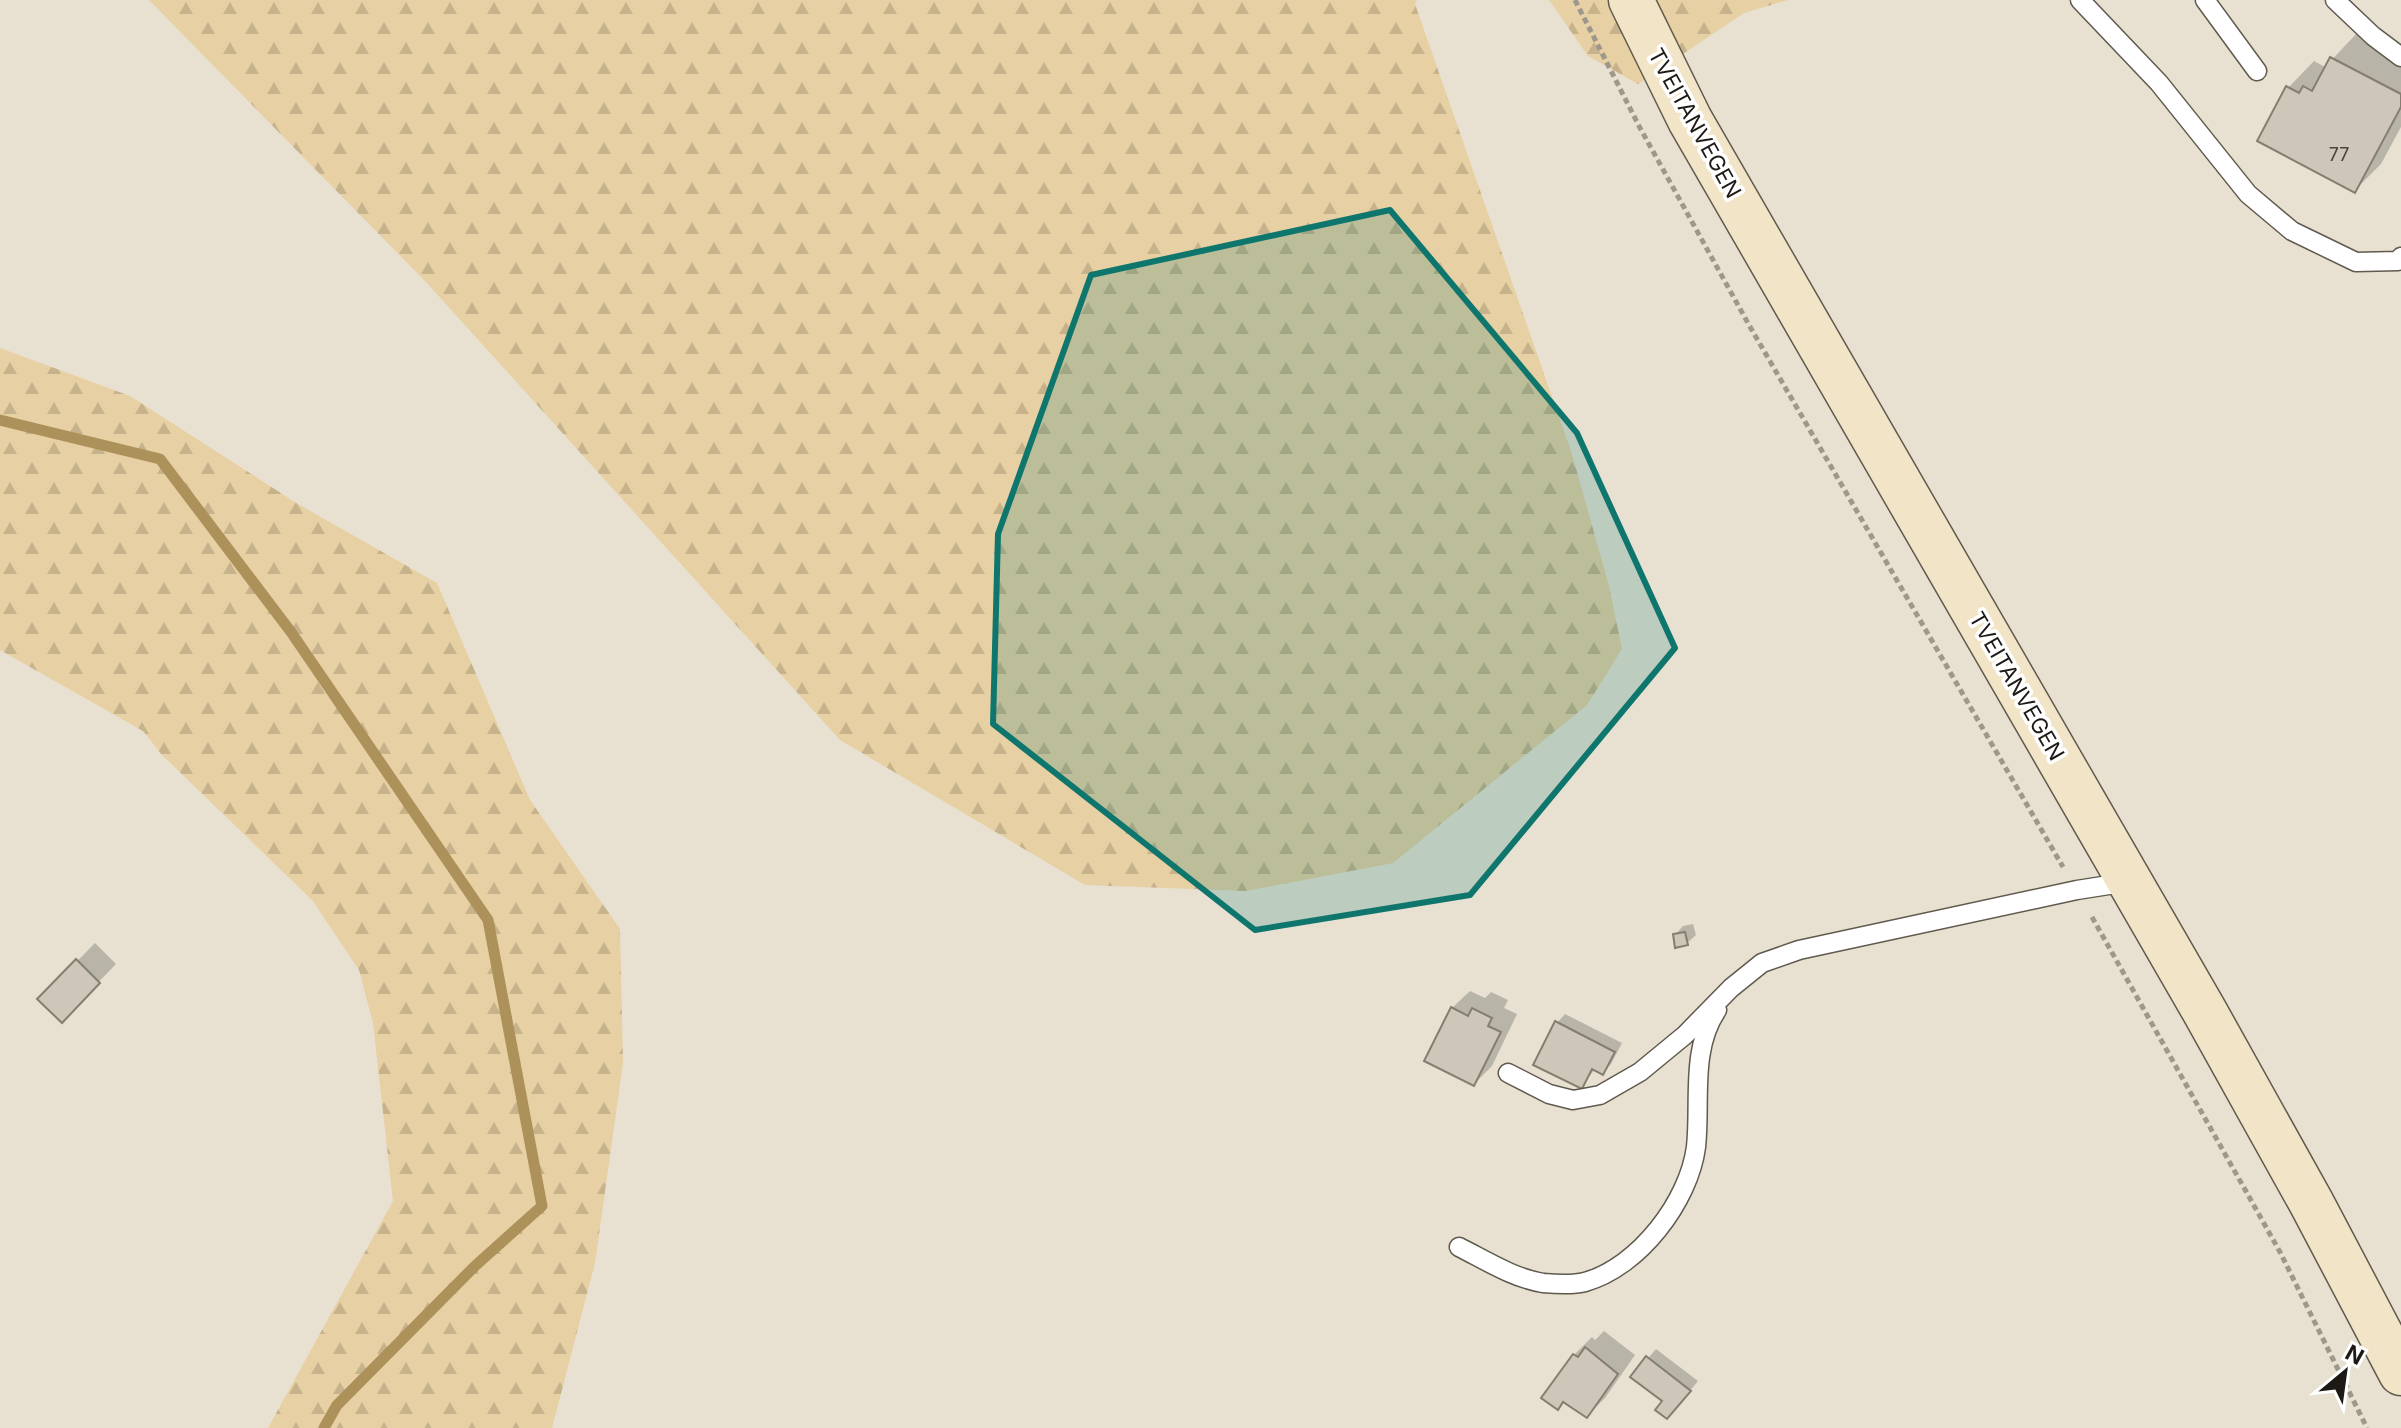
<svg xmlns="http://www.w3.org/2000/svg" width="2401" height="1428" font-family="Inter,sans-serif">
<defs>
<pattern id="forest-firs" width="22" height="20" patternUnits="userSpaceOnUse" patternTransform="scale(2)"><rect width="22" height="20" fill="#e7d0a3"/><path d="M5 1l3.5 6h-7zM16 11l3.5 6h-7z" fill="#c6b28b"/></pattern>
</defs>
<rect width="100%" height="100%" fill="#e8e1d2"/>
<path fill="url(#forest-firs)" d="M149,0H1417L1415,4L1572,454L1609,586L1622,649L1587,705L1393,863L1246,891L1085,885L840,740L425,281Z
M1549,0H1788L1744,13L1638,84L1588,56Z
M0,348L130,396L298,504L437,583L530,800L620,929L623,1063L595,1263L552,1428H268L393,1201L373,1023L359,970L312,900L162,755L143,731L0,650Z"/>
<path fill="#0003" d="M2358,32L2401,54V127L2381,164L2355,190L2288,88L2314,61L2325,67Z
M1693,924L1696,935L1687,943L1675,935L1683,926Z
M95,943L116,964L62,1020L40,999Z
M1470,991L1485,998L1491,992L1508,1000L1504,1008L1517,1014L1492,1066L1474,1084L1452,1008Z
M1565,1014L1622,1043L1611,1064L1603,1073L1595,1069L1581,1087L1557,1023Z
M1604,1331L1635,1355L1605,1398L1587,1416L1564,1400L1574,1355L1592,1337L1595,1340Z
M1656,1349L1698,1381L1675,1409L1633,1376Z"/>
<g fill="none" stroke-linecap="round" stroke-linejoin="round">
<path stroke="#ad915a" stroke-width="11" d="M0,420L160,459L291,632L488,920L542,1206L475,1266L337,1405L324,1428"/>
</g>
<path fill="#cec6b8" stroke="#847e70" stroke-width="2" d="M2330,57L2401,94V107L2355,193L2257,141L2286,86L2299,93L2303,86L2312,91Z
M1685,932L1688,945L1675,948L1673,934Z
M76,959L100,983L62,1023L37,999Z
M1451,1007L1468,1016L1472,1008L1492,1018L1488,1026L1501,1032L1474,1086L1424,1061Z
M1555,1021L1615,1052L1603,1075L1592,1069L1582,1089L1533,1065Z
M1585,1347L1618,1374L1587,1418L1563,1402L1558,1410L1541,1398L1573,1354L1578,1357Z
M1646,1356L1691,1391L1667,1419L1655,1410L1662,1401L1630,1377Z"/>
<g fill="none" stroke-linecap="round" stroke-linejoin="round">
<defs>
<path id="lane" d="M2080,0L2159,83L2248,194L2292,231L2356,262L2398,261L2401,257
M2205,0L2257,71
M2335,0L2373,36L2401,57
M1508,1073L1549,1094L1573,1100L1600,1095L1640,1072L1685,1035L1731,988L1762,963L1799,950L2077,890L2128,882
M1459,1247C1485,1260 1513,1278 1543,1283C1554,1284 1574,1285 1585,1282C1639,1267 1689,1201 1696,1147C1701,1102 1690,1050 1717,1010"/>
<path id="secondary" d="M1631,0L1690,120L2205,1012L2312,1204L2401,1373"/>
</defs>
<use href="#lane" stroke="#60594d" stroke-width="21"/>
<use href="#secondary" stroke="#60594d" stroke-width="47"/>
<path stroke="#9d978c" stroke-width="5" stroke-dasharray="6 4" stroke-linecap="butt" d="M1575,0L1639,126L1749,325L2063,867
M2092,917L2280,1252L2367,1428"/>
<use href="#lane" stroke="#fff" stroke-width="18"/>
<use href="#secondary" stroke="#f2e4c6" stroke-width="44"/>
</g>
<path fill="#0f766e" fill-opacity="0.2" stroke="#0f766e" stroke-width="6" stroke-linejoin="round" d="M1390,210L1577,433L1675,648L1470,895L1255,930L993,724L998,534L1091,275Z"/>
<g text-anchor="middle" stroke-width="7" stroke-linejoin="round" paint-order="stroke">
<g font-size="18" fill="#49453e">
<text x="2339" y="161">77</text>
</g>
<g font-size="22" fill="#1d1a15" stroke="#fff">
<text transform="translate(1695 123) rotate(61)" y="8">TVEITANVEGEN</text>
<text transform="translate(2017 686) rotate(60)" y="8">TVEITANVEGEN</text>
</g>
</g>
<g transform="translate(2345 1372) rotate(29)" stroke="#ffffff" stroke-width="6" paint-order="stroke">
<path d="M0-6L14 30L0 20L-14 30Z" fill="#1d1a15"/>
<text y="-12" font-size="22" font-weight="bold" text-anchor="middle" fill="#1d1a15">N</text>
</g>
</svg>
